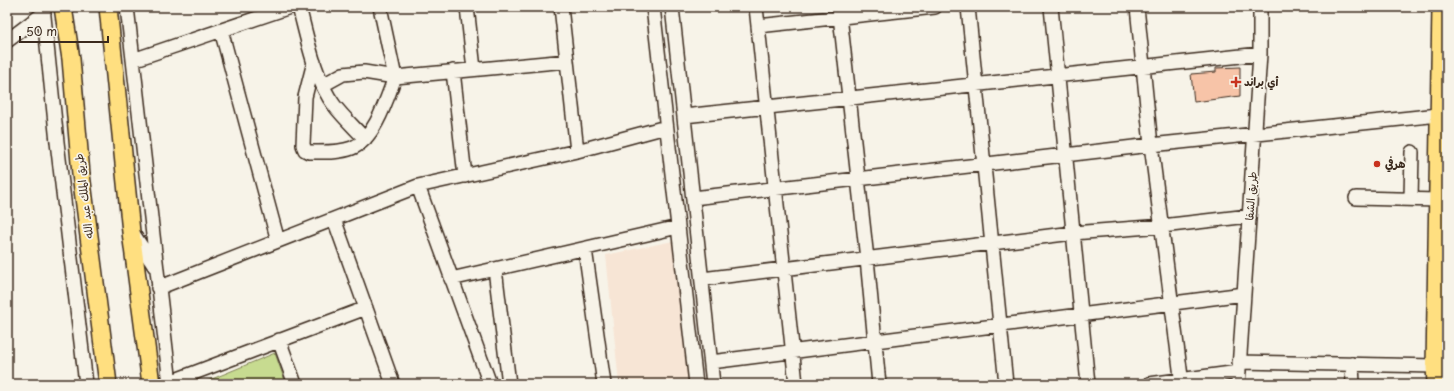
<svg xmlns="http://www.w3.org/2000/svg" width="1454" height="391" font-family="'Playpen Sans','Playpen Sans Arabic',sans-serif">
<rect width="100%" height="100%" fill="#f7f3e8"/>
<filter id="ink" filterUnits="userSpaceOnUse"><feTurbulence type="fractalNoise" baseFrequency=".025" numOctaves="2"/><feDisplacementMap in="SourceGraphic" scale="8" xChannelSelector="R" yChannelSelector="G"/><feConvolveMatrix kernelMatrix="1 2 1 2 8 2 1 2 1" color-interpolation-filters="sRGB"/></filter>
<g filter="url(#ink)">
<path fill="#f7e5d5" d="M673,241L691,384H619L606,255Z"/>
<path fill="#c7db90" stroke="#818257" d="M275,353L286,384H200Z"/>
<path fill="#f7c4a8" stroke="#3b2a1e" d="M1240,67V96L1194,102L1191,74L1216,72V68Z"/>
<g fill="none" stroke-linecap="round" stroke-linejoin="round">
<defs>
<path id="minor" d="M43,7L57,142L86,384
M127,7L170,384
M299,7C307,37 315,80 334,105C343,117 355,128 365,139
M380,7L395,77L567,61
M467,7L474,69
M561,7L577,151
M653,7L696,384
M672,7L713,384
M756,7L796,384
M839,7L867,259L879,384
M968,7L1006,384
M1051,7L1088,384
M1137,7L1151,145L1182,384
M758,26L935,7
M221,30L278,241
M7,41L44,13
M133,60L290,7
M314,62L305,97L303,145L305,150L309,152C323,152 339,153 352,148C375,139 387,98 395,77L364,72L343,74L323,85
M453,71L465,176
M684,116L1260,54
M418,186L490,384
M693,198L1151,145L1439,115
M1356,198L1438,200
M1411,199L1412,152
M334,219L393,384
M132,232L155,267
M585,249L604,384
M495,269L509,384
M451,279L678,227
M702,279L1073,233L1162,226L1249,216
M158,288L418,186L577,151L666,127
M279,340L295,384
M711,362L1244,294
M1239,362L1435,366
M1352,364L1353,384
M170,382L366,308
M1149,384L1239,372
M1238,384L1260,54V7"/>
<path id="major" d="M63,7L71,59L81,174L108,384
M108,7L131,232L151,384
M1436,384L1435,366L1441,7"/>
</defs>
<use href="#minor" stroke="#3b2a1e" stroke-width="16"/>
<use href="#major" stroke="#3b2a1e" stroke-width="20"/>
<use href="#minor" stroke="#f7f3e8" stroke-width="13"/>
<use href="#major" stroke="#ffdf80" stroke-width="17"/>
</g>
</g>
<g fill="#c8321e" stroke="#f7f3e8" stroke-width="1.5">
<path d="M1234 76h4v4h4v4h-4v4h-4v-4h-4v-4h4z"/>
<circle cx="1377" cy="164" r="4"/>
</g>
<g text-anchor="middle" stroke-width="3.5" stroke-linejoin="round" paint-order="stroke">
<g font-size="11" font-weight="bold" fill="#3b2a1e" stroke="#f7f3e8" text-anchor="start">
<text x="1244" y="86">أي براند</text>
<text x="1385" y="168">هرفي</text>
</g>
<g font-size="11" fill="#3b2a1e" stroke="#f7f3e8">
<text transform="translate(84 196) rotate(-97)" y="4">طريق الملك عبد الله</text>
<text transform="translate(1251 196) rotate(-86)" y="4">طريق الشفا</text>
</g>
</g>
<rect width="1454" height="391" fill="none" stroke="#f7f3e8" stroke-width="24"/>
<rect x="12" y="12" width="1430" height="367" fill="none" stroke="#3b2a1e" stroke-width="1.5" filter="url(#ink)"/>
<path d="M20 36v6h88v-6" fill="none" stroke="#3b2a1e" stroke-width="2"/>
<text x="26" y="36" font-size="12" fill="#3b2a1e" stroke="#f7f3e8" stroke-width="3" paint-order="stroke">50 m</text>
</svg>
